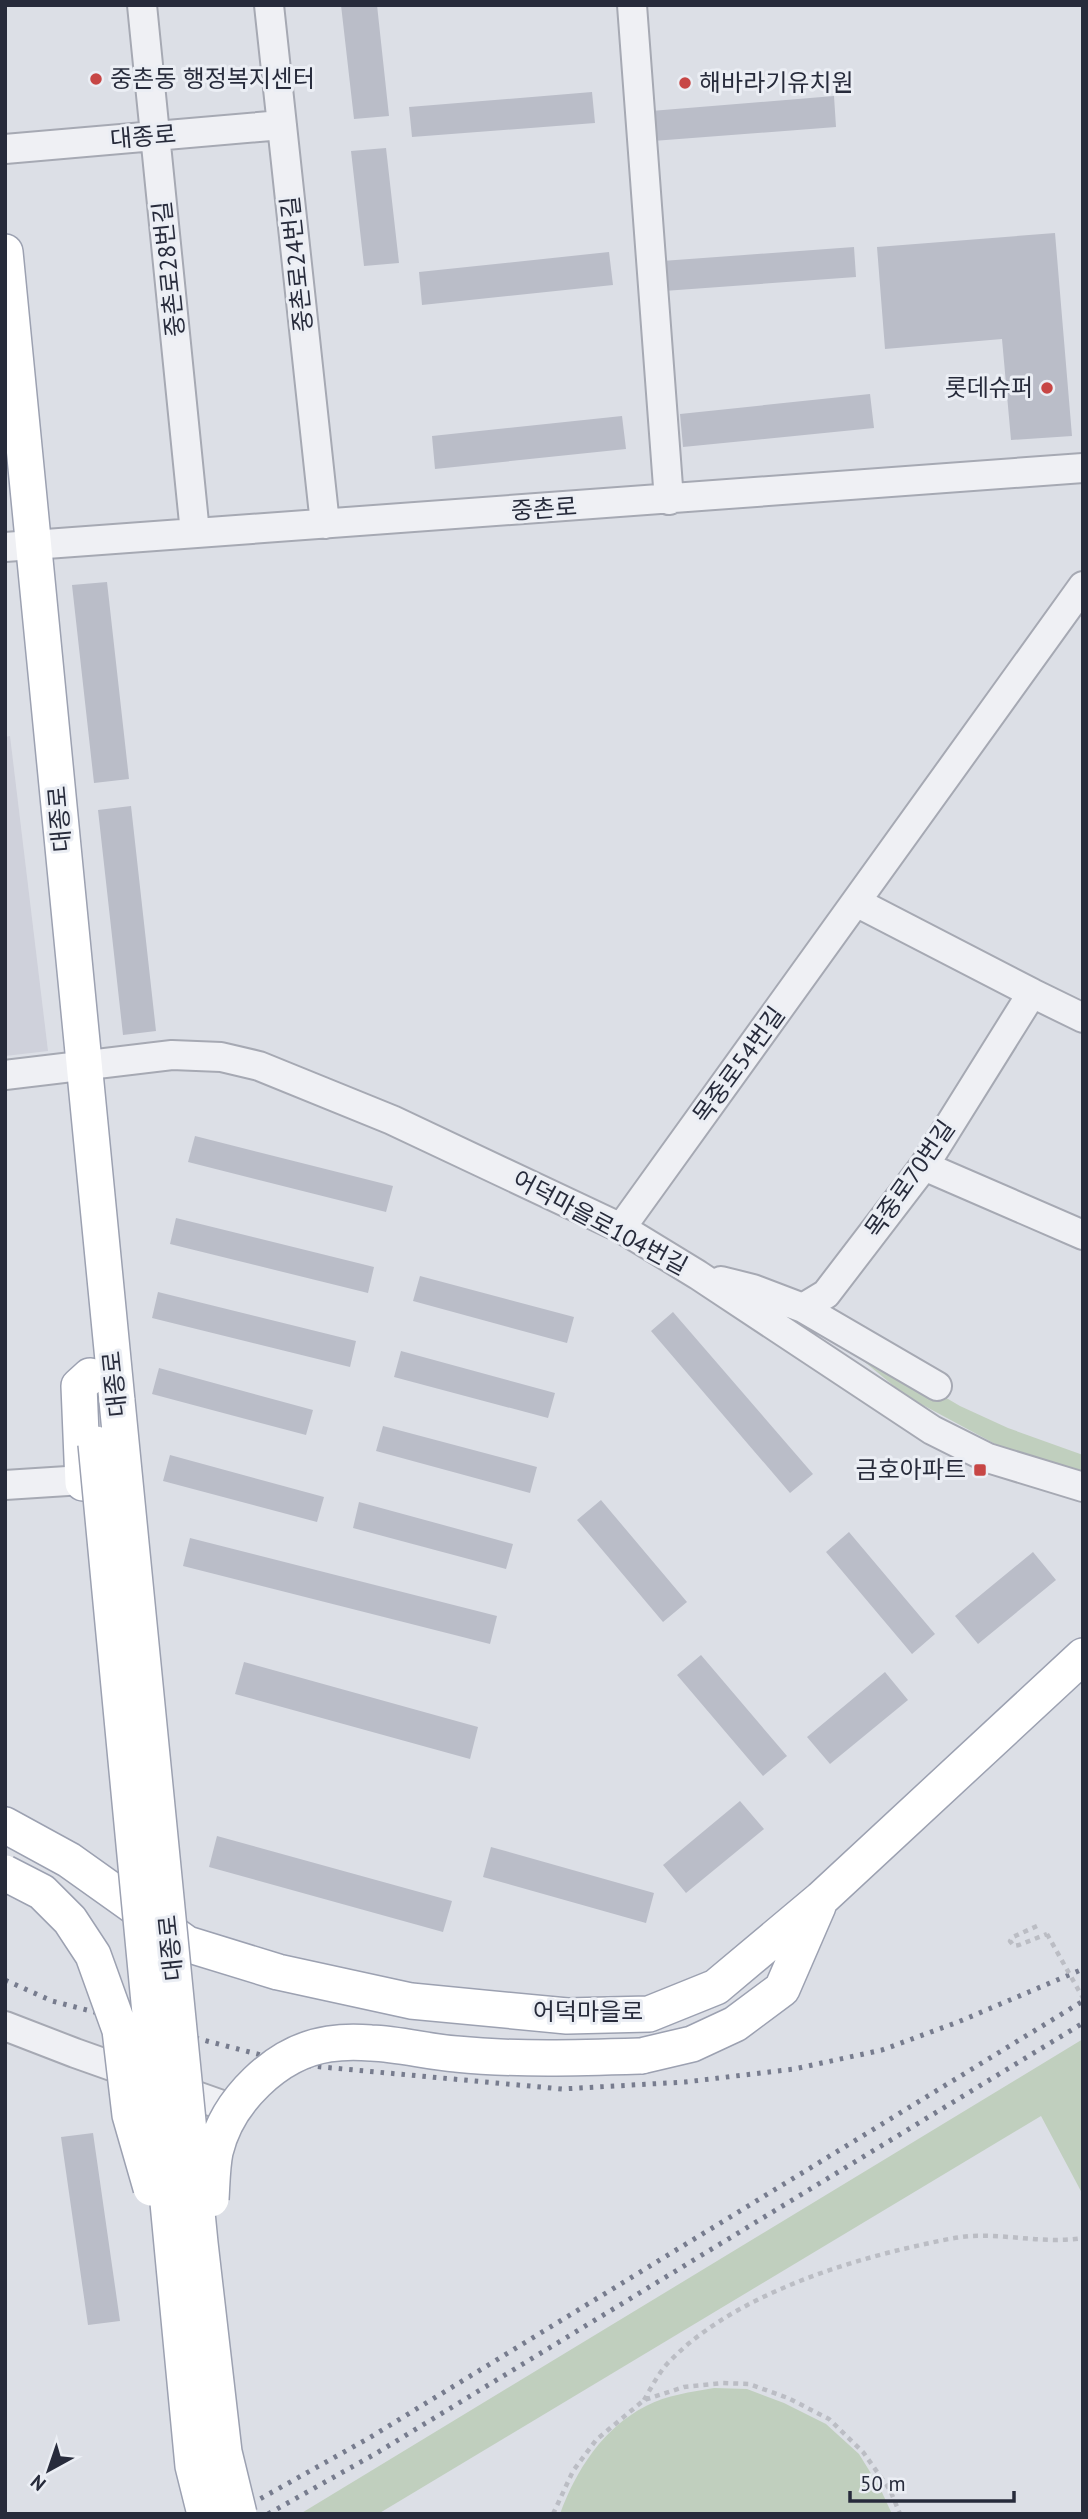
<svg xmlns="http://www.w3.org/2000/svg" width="1088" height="2519" font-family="'PT Sans','Noto Sans KR',sans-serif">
<rect width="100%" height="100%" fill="#dcdfe6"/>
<path fill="#cfd1db" d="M10,736L48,1051L5,1056V737Z"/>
<path fill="#c0cfbe" d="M849,1349L890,1365L960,1406L1008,1428L1083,1455V1473L999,1446L906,1396Z
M1083,2039V2195L1041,2116L378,2514H300Z
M714,2388L747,2389L784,2403L826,2424L859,2454L880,2488L892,2514H560C576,2470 603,2428 646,2406C667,2395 691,2392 714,2388Z"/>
<path fill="#babdc8" d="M341,5H377L389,116L354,119Z
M592,92L595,123L412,137L409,107Z
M834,96L836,127L653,141L651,111Z
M386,148L399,263L364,266L351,151Z
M1055,233L1072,436L1011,440L1002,339L885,349L877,247Z
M854,247L856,277L664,291L662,261Z
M609,252L613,285L422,305L419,272Z
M870,394L874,428L683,447L680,414Z
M622,416L626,449L435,469L432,436Z
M107,582L129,779L94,783L72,585Z
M131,806L156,1031L123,1035L98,810Z
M195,1136L393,1186L386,1212L188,1162Z
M176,1218L374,1267L368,1293L170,1244Z
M420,1276L574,1317L567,1343L413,1301Z
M158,1292L356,1341L350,1367L152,1318Z
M673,1312L813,1474L790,1493L651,1331Z
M401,1351L555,1393L548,1418L394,1377Z
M159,1368L313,1410L306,1435L152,1394Z
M383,1426L537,1467L530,1493L376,1451Z
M170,1455L324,1497L317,1522L163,1481Z
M601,1500L687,1602L663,1622L577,1520Z
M359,1502L513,1544L506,1569L353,1528Z
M849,1532L935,1634L912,1654L826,1552Z
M190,1538L497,1616L490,1644L183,1566Z
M1033,1552L1056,1580L978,1644L955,1616Z
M701,1655L787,1756L763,1776L677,1675Z
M244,1662L478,1727L470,1759L235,1694Z
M885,1672L908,1700L830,1764L807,1737Z
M740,1801L764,1829L686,1893L663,1865Z
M217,1836L452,1901L443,1932L209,1867Z
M491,1847L654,1893L646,1923L483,1877Z
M93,2133L120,2321L88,2325L61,2137Z"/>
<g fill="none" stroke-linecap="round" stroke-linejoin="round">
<defs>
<path id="minor" d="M142,5L195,533
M269,5L325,524
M632,5L669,500
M5,149L282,125
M5,547L1083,468
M856,902L1032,993
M5,1075L172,1055L221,1057L259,1066L392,1120L621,1228L698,1275L932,1430L988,1458L1083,1487
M924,1166L1083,1235
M621,1228L1083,586
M721,1281L753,1289L803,1308L826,1294L924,1166L1032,993L1083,1018
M803,1308L937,1386
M5,1485L83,1480
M5,2026L75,2053L219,2104"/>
<path id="major" d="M5,252L117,1401
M83,1483L79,1386L90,1376
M5,1825L69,1860L187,1944L278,1972L411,2001L567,2016L649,2014L716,1987L821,1899L1083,1656
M641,2056L692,2044L735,2024L782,1989L818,1906"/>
</defs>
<use href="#minor" stroke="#a6a9b3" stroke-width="32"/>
<use href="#major" stroke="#9ca1b1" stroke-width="38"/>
<path stroke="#bbbdc4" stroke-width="4.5" stroke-dasharray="5 5" stroke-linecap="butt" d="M1037,1926L1013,1937L1010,1941L1014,1946L1019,1945L1047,1934
M644,2400C651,2388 658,2374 667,2364C724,2303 824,2268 903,2249C926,2244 948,2238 971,2236C1009,2234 1045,2244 1083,2238
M553,2514L573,2471L596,2440L644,2400L684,2387L722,2383L749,2384L788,2398L829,2419L863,2452L890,2490L900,2514"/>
<use href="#minor" stroke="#eff0f4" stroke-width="28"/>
<use href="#major" stroke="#fff" stroke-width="35"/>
<path stroke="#777c8e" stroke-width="5" stroke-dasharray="3.5 7" stroke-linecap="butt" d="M5,1980L52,2001L300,2065L562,2089L685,2082L794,2069L882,2050L958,2022L1083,1969
M233,2514L369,2438L1083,2001
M268,2514L375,2454L1083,2023"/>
<defs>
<path id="major-bridge" d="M117,1401L200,2243L224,2452L239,2514
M96,1444L193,2466L205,2514
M5,1873L42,1892L70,1920L93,1955L120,2030L130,2115L151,2188
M211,2199C212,2184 212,2167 215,2152C227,2101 276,2052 329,2044C342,2042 358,2042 371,2043C400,2044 428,2052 456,2054C518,2060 579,2058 641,2056"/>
</defs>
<use href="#major-bridge" stroke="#9ca1b1" stroke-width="38" stroke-linecap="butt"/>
<path stroke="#bbbdc4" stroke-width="4.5" stroke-dasharray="5 5" stroke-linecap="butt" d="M1047,1934L1083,1998"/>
<use href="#major-bridge" stroke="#fff" stroke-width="35"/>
</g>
<g fill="#c74645" stroke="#ebeef4" stroke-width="2.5">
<circle cx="96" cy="79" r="7"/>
<circle cx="685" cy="83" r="7"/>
<circle cx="1047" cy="388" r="7"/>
<rect x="973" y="1463" width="14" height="14" rx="3.5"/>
</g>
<g text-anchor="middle" stroke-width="6" stroke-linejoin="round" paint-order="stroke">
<g font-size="24" fill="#272b3b" stroke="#ebeef4" text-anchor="start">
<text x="110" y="87">중촌동 행정복지센터</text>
<text x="699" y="91">해바라기유치원</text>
<text x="1033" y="396" text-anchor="end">롯데슈퍼</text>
<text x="966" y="1478" text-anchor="end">금호아파트</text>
</g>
<g font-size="24" fill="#272b3b" stroke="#ebeef4">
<text transform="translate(143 137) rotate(-5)" y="8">대종로</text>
<text transform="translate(297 264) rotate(-96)" y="8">중촌로24번길</text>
<text transform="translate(169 269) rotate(-96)" y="8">중촌로28번길</text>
<text transform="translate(544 509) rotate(-4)" y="8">중촌로</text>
<text transform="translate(60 819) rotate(-95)" y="8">대종로</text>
<text transform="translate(739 1065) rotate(-54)" y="8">목중로54번길</text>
<text transform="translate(910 1179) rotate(-55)" y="8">목중로70번길</text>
<text transform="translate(600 1223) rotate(28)" y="8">어덕마을로104번길</text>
<text transform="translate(115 1384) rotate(-96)" y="8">대종로</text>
<text transform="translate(171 1948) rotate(-96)" y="8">대종로</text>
<text x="588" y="2020">어덕마을로</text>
</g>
</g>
<rect width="1088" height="2519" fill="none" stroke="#272b3b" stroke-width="14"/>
<g transform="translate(49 2470) rotate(220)" stroke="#ebeef4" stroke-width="5" paint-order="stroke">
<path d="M0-5L12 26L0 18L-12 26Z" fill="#272b3b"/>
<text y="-10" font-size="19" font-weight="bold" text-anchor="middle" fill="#272b3b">N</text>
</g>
<path d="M850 2491v10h164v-10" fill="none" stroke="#272b3b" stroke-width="3.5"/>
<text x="860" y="2491" font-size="21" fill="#272b3b" stroke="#ebeef4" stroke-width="5" paint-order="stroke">50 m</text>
</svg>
